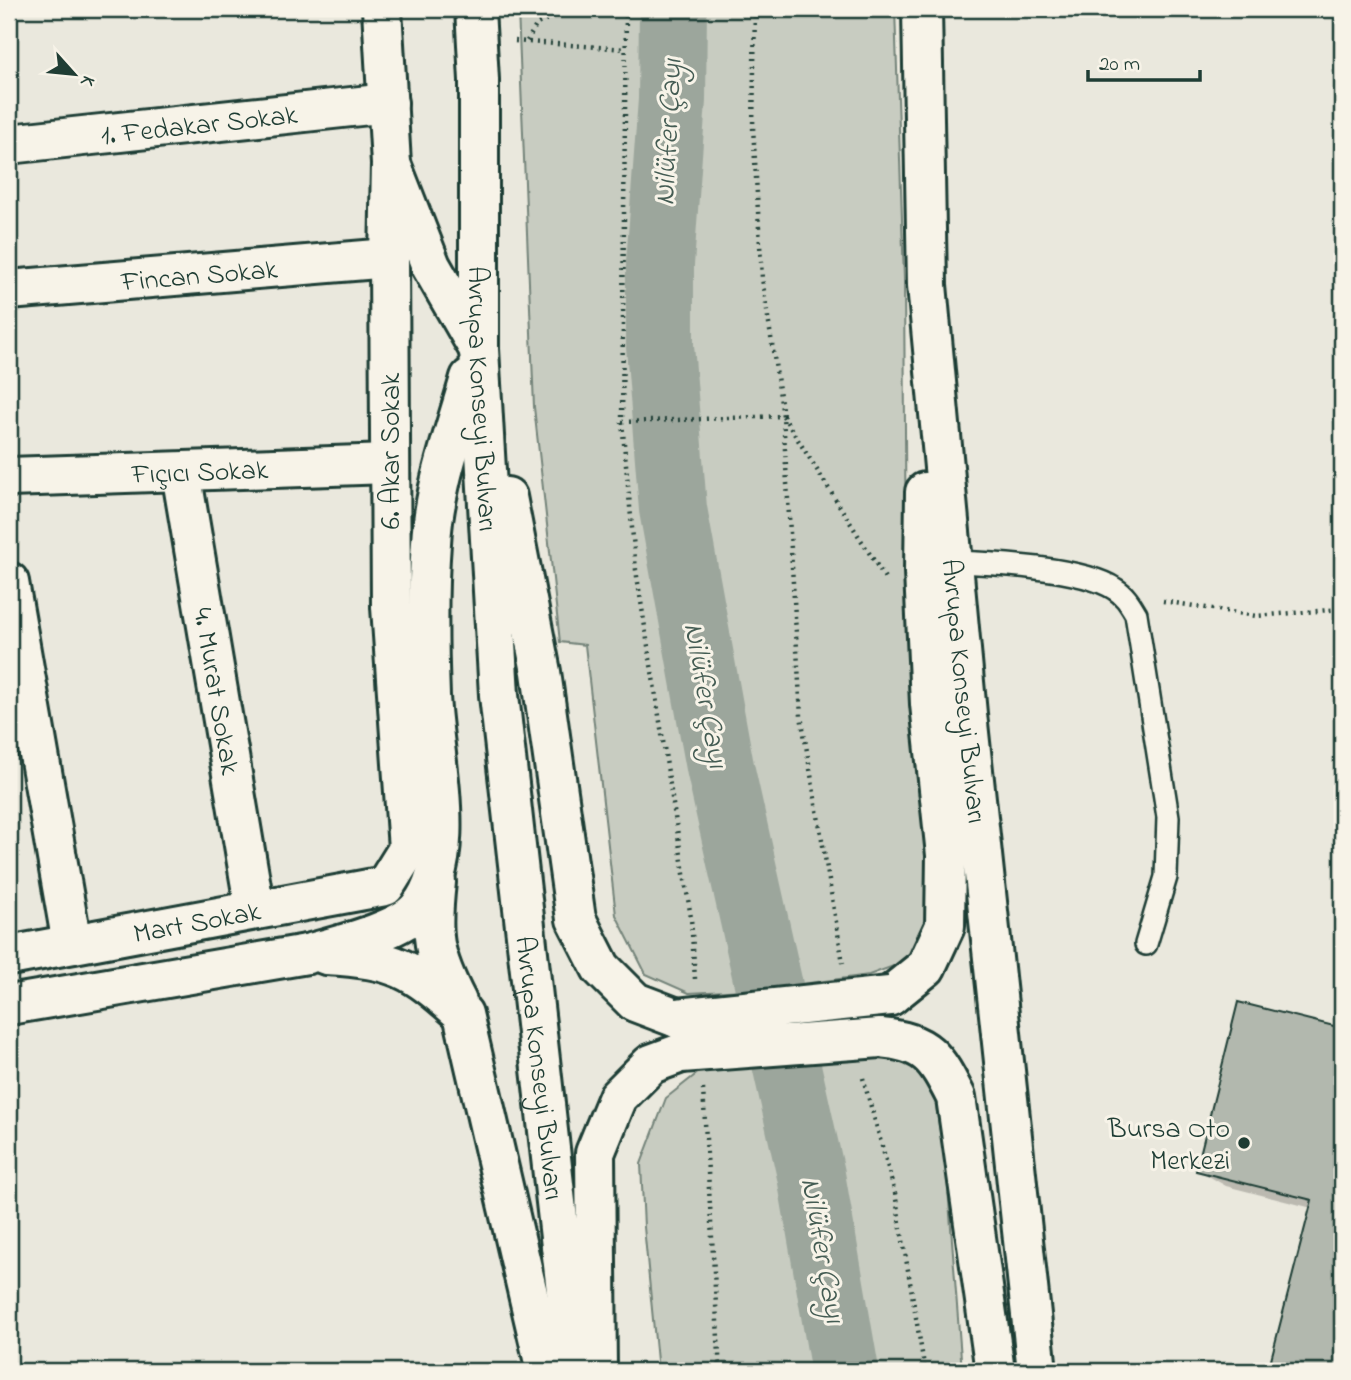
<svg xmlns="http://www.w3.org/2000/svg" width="1351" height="1380" font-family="'Indie Flower',sans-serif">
<rect width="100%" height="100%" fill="#eae8dd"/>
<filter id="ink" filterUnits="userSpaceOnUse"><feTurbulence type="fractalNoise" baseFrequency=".0143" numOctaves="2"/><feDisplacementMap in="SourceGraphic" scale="14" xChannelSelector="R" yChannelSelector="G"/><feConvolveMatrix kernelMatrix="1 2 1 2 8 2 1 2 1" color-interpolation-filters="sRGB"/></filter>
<g filter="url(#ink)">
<path fill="#c8ccc1" stroke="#74847a" stroke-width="2" d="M518,9H895L904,279L906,583L927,813L929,910L920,943L902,963L869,975L765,989L689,993L646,974L616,915L585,645L560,642L534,407Z
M860,1049L892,1051L931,1075L947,1175L962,1371H658L644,1227L641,1164L666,1098L699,1072Z"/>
<path fill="#0003" d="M1240,1004L1342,1030V1371H1270L1312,1208L1226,1186L1198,1170Z"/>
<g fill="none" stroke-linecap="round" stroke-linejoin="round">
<path stroke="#9ca69c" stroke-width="68" d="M673,9L672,100L660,264V346L673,509L720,767L811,1175L845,1371"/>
</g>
<path fill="#b2b8ae" stroke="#1f3d34" stroke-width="2" d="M1238,1002L1342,1028V1371H1268L1312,1200L1196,1171Z"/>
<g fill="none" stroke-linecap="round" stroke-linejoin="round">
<defs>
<path id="lane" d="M953,562C992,563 1084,568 1115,589C1125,595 1130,604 1136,614L1168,817L1166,877L1146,944"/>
<g id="street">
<path id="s1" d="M9,144L388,103"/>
<path id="s2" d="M9,290L389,258"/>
<path id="s3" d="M181,472L255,910"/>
<path id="s4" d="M9,477L389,464"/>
<path d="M9,582L72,944"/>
<path id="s5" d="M9,956L385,886L408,849L391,607L389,258L391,164L382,9"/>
<path d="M9,1005L307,954"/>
</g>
<g id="primary">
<path id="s6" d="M475,9L479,80V349L499,695L575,1371"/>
<path id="s7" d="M922,9L927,285L967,714L1037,1371"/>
<path d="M391,164L431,266L477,346"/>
<path d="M507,497L541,672L576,919L601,968L635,1002L677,1018"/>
<path d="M436,882C430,936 432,953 457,1002"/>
<path d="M307,954C335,946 401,931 419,908C460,857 433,758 430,696C428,645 427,594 431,543C434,486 455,432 470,378"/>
<path d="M326,955C396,959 412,968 463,1014L546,1371"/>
<path d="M890,996L926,967L945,926L946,855L930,704L924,572L925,492"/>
<path d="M880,1038C928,1042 936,1058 956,1097L995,1371"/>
<path d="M597,1371L595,1153L618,1097L651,1064L681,1053"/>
</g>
</defs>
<use href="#lane" stroke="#1f3d34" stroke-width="26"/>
<use href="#street" stroke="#1f3d34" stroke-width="44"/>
<use href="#primary" stroke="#1f3d34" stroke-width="44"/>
<path stroke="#1f3d34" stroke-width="4.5" stroke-dasharray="2 5" stroke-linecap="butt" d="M626,9L622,422L636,570L691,918L695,979
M755,9L753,127L762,278L783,416L801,716L843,963
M515,41L626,49
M527,41L537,24L569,9
M622,422L783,416L885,578
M1163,601L1256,616L1342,609
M863,1078L895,1193L925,1371
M703,1089L720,1371"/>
<use href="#lane" stroke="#f7f3e8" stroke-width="21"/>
<use href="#street" stroke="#f7f3e8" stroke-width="38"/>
<use href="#primary" stroke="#f7f3e8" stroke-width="38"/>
<defs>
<path id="primary-bridge" d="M677,1018L890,996
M681,1053L880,1038"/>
</defs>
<use href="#primary-bridge" stroke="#1f3d34" stroke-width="44" stroke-linecap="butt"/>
<use href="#primary-bridge" stroke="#f7f3e8" stroke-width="38"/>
</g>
</g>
<circle fill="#1f3d34" stroke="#f7f3e8" stroke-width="2.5" cx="1244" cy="1143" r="7"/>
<g text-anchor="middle" stroke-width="6" stroke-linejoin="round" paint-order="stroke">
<g font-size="28" fill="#1f3d34" stroke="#f7f3e8">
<text dy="10" stroke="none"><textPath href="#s1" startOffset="191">1. Fedakar Sokak</textPath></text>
<text dy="10" stroke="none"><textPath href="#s2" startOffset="191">Fincan Sokak</textPath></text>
<text dy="10" stroke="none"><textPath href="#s6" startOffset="390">Avrupa Konseyi Bulvarı</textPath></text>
<text transform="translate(389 451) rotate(-90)" y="10">6. Akar Sokak</text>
<text dy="10" stroke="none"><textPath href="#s4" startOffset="191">Fıçıcı Sokak</textPath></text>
<text dy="10" stroke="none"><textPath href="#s3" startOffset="222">4. Murat Sokak</textPath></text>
<text dy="10" stroke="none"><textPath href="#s7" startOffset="684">Avrupa Konseyi Bulvarı</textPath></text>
<text dy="10" stroke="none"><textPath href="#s5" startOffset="191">Mart Sokak</textPath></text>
<text dy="10" stroke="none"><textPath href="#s6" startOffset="1062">Avrupa Konseyi Bulvarı</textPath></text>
</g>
<g font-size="28" fill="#1f3d34" stroke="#f7f3e8" text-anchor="end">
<text x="1230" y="1137">Bursa Oto<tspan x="1230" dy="32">Merkezi</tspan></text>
</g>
<g font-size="30" font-style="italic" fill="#445c53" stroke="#f7f3e8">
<text transform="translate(667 132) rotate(-87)" y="10">Nilüfer Çayı</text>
<text transform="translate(707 695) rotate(80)" y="10">Nilüfer Çayı</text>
<text transform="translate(824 1250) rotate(80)" y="10">Nilüfer Çayı</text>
</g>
</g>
<rect width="1351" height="1380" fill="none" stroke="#f7f3e8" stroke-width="35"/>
<rect x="18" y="18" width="1316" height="1345" fill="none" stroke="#1f3d34" stroke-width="2.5" filter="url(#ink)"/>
<g transform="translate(74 74) rotate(117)" stroke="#f7f3e8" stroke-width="5" paint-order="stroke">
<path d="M0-5L12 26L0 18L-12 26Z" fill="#1f3d34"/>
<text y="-10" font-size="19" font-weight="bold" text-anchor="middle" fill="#1f3d34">K</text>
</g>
<path d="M1088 70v10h112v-10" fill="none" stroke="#1f3d34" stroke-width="3.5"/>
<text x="1099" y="70" font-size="21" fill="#1f3d34" stroke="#f7f3e8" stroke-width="5" paint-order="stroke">20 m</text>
</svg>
